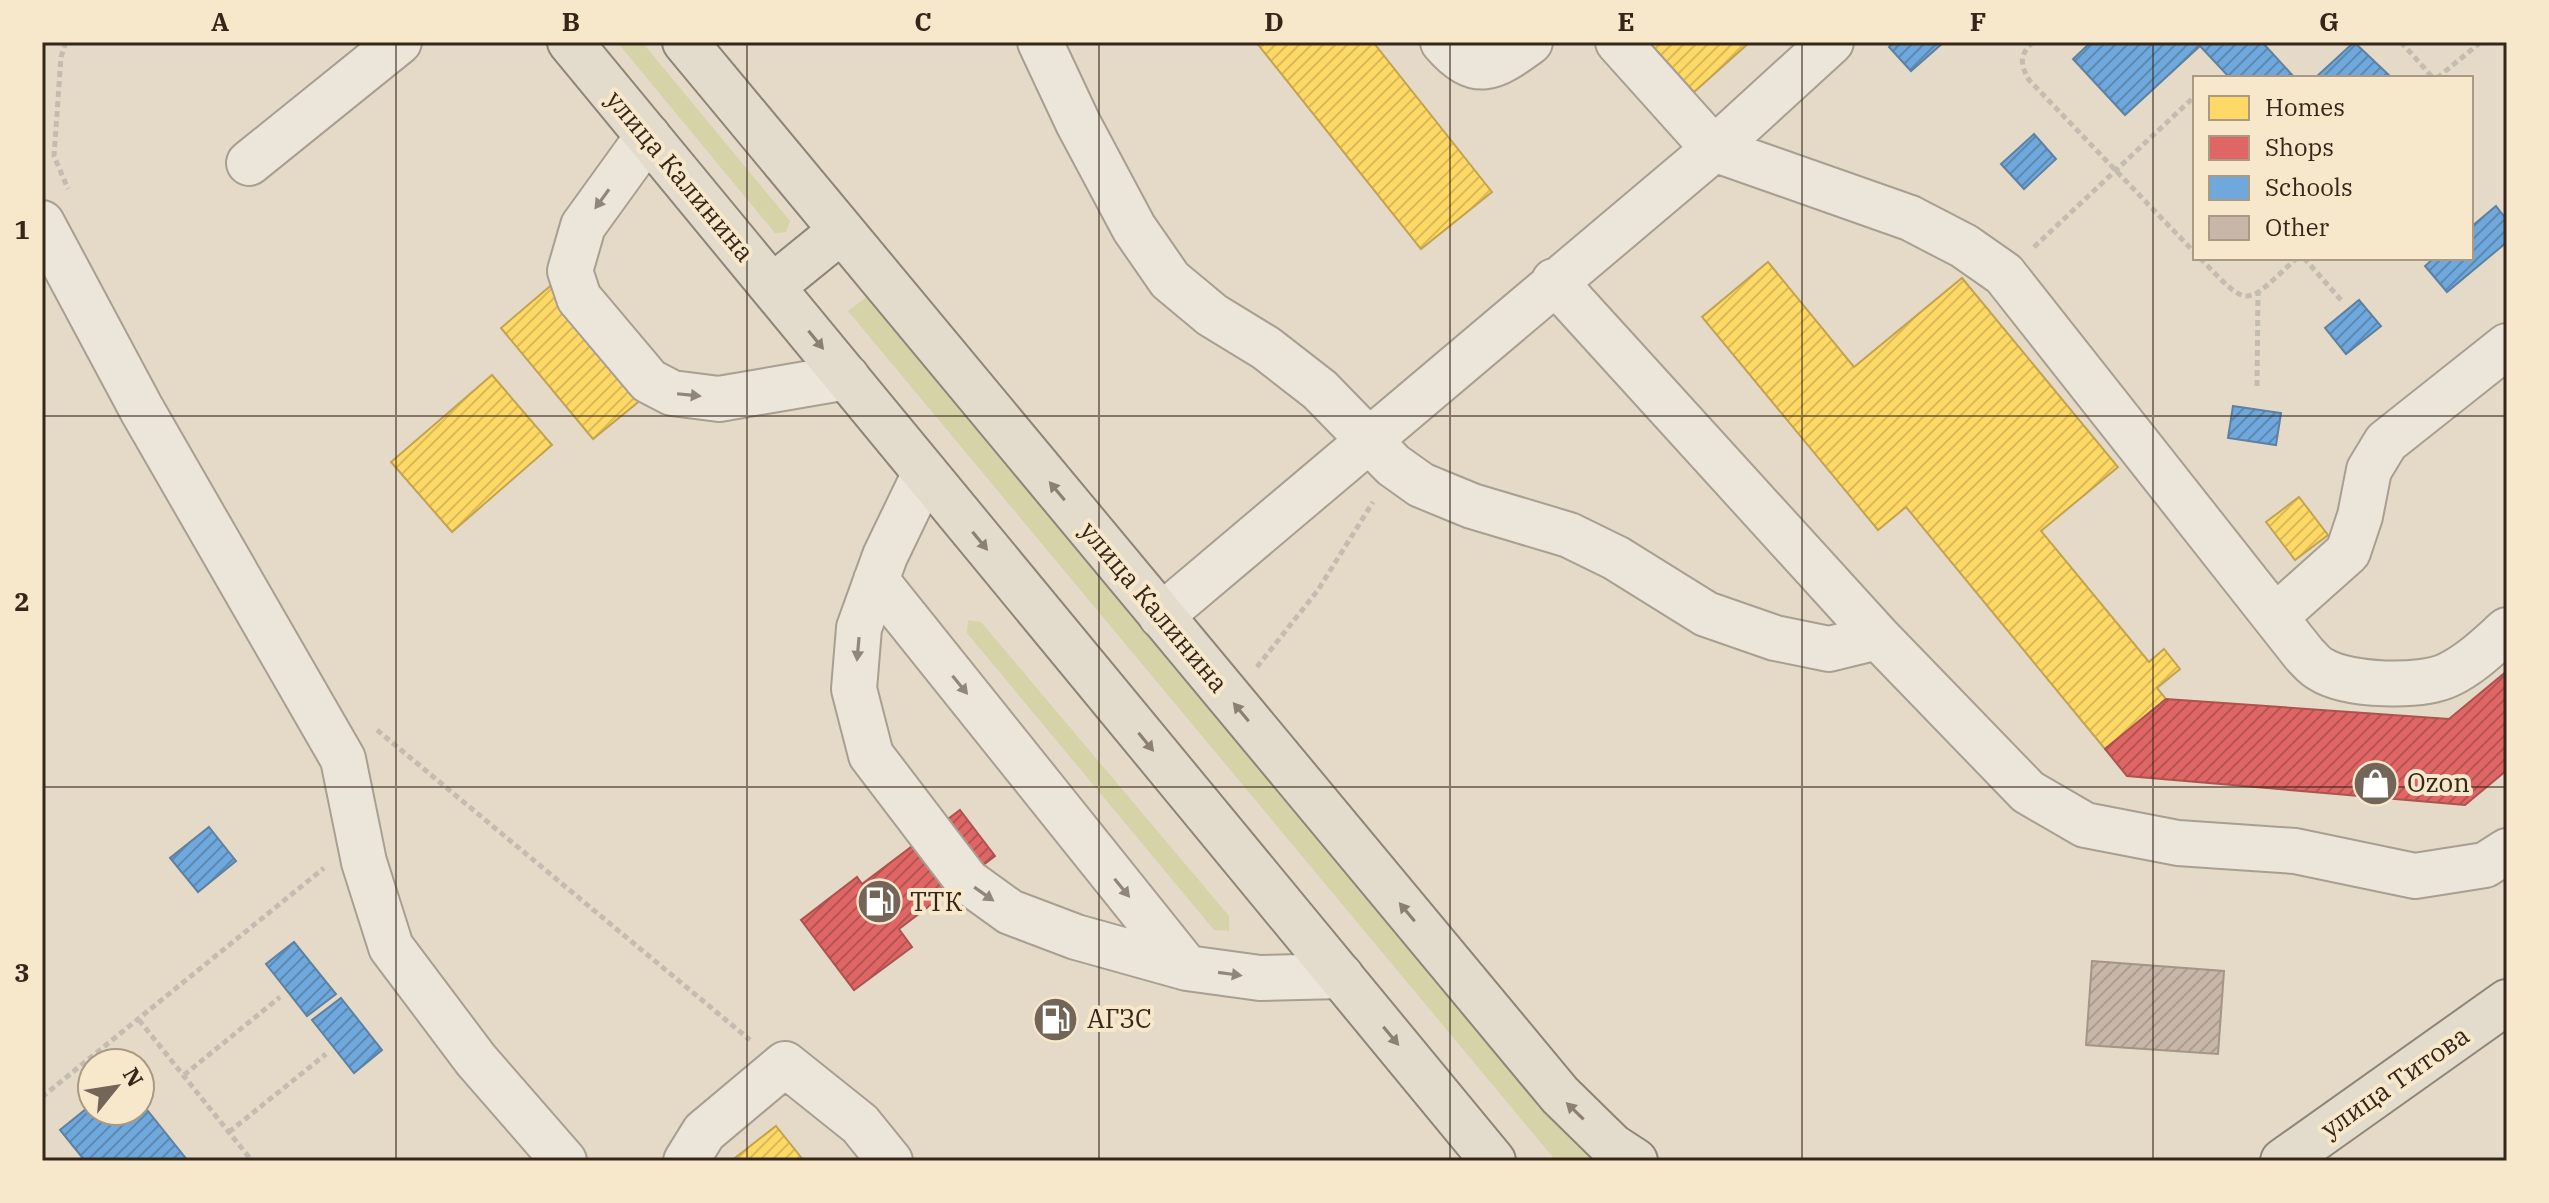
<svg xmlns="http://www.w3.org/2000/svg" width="2549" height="1203" font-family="'IBM Plex Serif',serif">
<defs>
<pattern id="homes-hatch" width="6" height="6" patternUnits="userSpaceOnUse" patternTransform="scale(2)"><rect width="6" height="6" fill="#ffd966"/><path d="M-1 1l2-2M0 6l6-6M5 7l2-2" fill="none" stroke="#dbba58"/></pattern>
<pattern id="shops-hatch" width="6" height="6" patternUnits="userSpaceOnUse" patternTransform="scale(2)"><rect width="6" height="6" fill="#e06666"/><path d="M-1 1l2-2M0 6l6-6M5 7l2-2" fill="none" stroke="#b65453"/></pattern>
<pattern id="schools-hatch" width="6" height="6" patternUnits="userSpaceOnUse" patternTransform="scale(2)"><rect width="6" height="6" fill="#6fa8dc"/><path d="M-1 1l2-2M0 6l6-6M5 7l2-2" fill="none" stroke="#5c89b2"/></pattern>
<pattern id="building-hatch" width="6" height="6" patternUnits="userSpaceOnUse" patternTransform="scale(2)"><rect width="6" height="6" fill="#c8b7a8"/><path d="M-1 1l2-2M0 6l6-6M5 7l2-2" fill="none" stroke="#ac9d90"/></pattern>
</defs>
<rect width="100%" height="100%" fill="#e4dac7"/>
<path fill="#d6d3a8" d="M617,42H642L790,221L786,232L775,233Z
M872,293L1595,1161H1556L848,311Z
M968,620L981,622L1229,916V931L1214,930L967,633Z"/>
<path fill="url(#homes-hatch)" stroke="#c3a34f" stroke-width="2" d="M1256,42H1373L1492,192L1421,249Z
M1649,42H1750L1694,92Z
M1768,262L1854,367L1962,278L2118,467L2041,531L2149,662L2164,649L2180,669L2157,688L2166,699L2105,749L1906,507L1878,530L1702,317Z
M555,282L648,394L593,439L501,328Z
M492,375L552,445L452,532L391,462Z
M2299,497L2328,535L2295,560L2266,522Z
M776,1126L804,1161H731Z"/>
<path fill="url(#shops-hatch)" stroke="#ad534f" stroke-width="2" d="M2507,671V770L2465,805L2127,776L2105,749L2166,699L2449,719Z
M960,810L995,856L899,929L912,947L854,990L801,920L857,877L862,884Z"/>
<path fill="url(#schools-hatch)" stroke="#5e81a2" stroke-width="2" d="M1894,42H1944L1911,71L1889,47Z
M2091,42H2262L2295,78H2230L2200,46L2125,115L2073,59Z
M2354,42L2392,78H2315Z
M2034,134L2056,159L2024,189L2001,164Z
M2496,206L2507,220V242L2447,292L2425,266L2434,258H2471V227Z
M2359,300L2381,326L2346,354L2325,328Z
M2233,406L2281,413L2276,445L2228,438Z
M209,827L236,861L198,892L170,858Z
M294,942L336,994L307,1016L266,964Z
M341,998L382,1050L354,1073L312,1020Z
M140,1101L188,1161H85L60,1130L92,1104V1111H140Z"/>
<path fill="url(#building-hatch)" stroke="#a49587" stroke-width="2" d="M2092,961L2224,971L2218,1054L2086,1045Z"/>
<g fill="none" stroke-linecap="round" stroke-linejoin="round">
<defs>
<path id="minor" d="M1040,42L1078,123L1134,228L1170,280L1212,315L1266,348L1320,390L1393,465L1421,485L1472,506L1569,535L1616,558L1706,614L1775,638L1829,649L1878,637
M1443,42C1476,80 1493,69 1530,42
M1618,42L1714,149L1910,218L1964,246L2004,274L2304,654C2309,659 2315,667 2322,670C2348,686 2421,688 2448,675C2471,664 2489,646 2507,630
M648,136L583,226L570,271L579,298L649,381L672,393L719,399L847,377
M249,163L399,42
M42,223L142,410L343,759L364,862L391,947L476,1060L564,1161
M1554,281L1878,637L2028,792L2085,825L2178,843L2295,851L2415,876L2485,865L2507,851
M925,473L885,556L859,628L854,689L871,755L967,881L1010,912L1076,937L1187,968L1260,978L1341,976
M876,580L1187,968
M1161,616L1714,149L1831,42
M2275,617L2348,552L2360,516L2369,470L2386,442L2507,346
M686,1161L704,1132L785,1064L860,1124L890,1161"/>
<path id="major" d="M570,42L1493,1161
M685,42L1560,1095L1612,1146L1635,1161
M772,287L841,231
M2283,1161L2507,1002"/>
</defs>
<use href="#minor" stroke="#a89f91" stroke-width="48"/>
<use href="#major" stroke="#8e8478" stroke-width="48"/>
<path stroke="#c4bcb1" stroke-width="5" stroke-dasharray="6 4" stroke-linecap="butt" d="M66,42L61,57L54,156L68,189
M2033,42C2019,55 2020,64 2029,80L2195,253
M2401,42L2433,78
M2437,78L2481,42
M2034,247L2195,96
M2200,258C2251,311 2244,306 2297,258
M2304,258L2341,300
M2257,386L2258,294
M1257,667L1318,590L1373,502
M377,730L750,1040
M139,1020L252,1161
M184,1075L280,997
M42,1097L324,868
M229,1132L326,1054"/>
<use href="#minor" stroke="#ece5da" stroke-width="44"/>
<use href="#major" stroke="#e3dbcb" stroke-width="44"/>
</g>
<defs><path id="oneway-solid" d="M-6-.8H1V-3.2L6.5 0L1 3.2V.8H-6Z" transform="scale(2)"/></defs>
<g fill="#91867a">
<use href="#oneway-solid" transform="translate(602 199) rotate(126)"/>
<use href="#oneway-solid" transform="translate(689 395) rotate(6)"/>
<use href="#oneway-solid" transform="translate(858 649) rotate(95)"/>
<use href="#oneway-solid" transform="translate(960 685) rotate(51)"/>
<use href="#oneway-solid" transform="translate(1122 888) rotate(51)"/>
<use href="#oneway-solid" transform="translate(984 894) rotate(35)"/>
<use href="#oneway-solid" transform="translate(1230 974) rotate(8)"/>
</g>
<g fill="#8c8072">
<use href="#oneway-solid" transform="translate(816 340) rotate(51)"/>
<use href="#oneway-solid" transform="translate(1057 491) rotate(-130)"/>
<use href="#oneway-solid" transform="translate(980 541) rotate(51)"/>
<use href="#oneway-solid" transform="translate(1241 712) rotate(-130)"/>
<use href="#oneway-solid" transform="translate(1146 742) rotate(51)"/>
<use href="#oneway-solid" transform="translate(1407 912) rotate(-130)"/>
<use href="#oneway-solid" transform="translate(1391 1036) rotate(50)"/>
<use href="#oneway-solid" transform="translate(1575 1111) rotate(-136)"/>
</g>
<path fill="none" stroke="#36261a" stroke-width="2" stroke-opacity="0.55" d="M396,42V1161M747,42V1161M1099,42V1161M1450,42V1161M1802,42V1161M2153,42V1161M42,416H2507M42,787H2507"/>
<defs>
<symbol id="shop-disc" viewBox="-11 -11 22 22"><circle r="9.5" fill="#736557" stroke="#f7e8cb"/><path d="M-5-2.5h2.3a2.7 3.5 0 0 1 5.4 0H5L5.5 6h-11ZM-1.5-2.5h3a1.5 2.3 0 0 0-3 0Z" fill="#fff"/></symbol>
<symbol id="fuel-disc" viewBox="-11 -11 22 22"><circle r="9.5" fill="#736557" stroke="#f7e8cb"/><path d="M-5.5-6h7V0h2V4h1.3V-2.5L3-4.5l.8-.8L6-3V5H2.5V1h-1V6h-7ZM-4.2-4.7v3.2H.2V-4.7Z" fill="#fff"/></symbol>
</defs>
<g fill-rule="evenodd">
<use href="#shop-disc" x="2350" y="758" width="51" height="51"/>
<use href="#fuel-disc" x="854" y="876" width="51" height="51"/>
<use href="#fuel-disc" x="1030" y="994" width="51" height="51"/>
</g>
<g text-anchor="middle" stroke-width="8" stroke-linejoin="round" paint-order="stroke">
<g font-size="26" fill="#36261a" stroke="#f7e8cb">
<text transform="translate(680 176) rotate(50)" y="9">улица Калинина</text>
<text transform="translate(1154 607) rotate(50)" y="9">улица Калинина</text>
<text transform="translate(2395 1082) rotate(-35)" y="9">улица Титова</text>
</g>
<g font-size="26" fill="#36261a" stroke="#f7e8cb" text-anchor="start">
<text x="2407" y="792">Ozon</text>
<text x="910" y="911">ТТК</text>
<text x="1087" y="1028">АГЗС</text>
</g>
</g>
<rect width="2549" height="1203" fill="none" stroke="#f7e8cb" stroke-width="88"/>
<rect x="2193" y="76" width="280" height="184" fill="#f7e8cb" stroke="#aa9a84" stroke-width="2"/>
<rect x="2209" y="96" width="40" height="24" fill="#ffd966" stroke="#aa9a84" stroke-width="2"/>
<text x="2265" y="116" font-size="24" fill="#36261a">Homes</text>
<rect x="2209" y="136" width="40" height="24" fill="#e06666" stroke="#aa9a84" stroke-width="2"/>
<text x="2265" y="156" font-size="24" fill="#36261a">Shops</text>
<rect x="2209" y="176" width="40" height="24" fill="#6fa8dc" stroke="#aa9a84" stroke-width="2"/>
<text x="2265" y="196" font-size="24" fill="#36261a">Schools</text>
<rect x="2209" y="216" width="40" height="24" fill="#c8b7a8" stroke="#aa9a84" stroke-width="2"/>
<text x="2265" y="236" font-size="24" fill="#36261a">Other</text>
<g transform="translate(116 1087) rotate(60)"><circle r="38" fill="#f7e8cb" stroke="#aa9a84" stroke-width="2"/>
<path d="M0-6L14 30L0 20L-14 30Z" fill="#736557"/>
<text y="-12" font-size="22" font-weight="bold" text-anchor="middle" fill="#36261a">N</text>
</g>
<rect x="44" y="44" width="2461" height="1115" fill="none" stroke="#36261a" stroke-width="3"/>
<g font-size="26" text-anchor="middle" font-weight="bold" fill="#36261a">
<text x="220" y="31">A</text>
<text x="571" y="31">B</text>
<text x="923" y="31">C</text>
<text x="1274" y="31">D</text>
<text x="1626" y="31">E</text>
<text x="1978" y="31">F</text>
<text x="2329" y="31">G</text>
<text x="22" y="239">1</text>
<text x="22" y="611">2</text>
<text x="22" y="982">3</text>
</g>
</svg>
